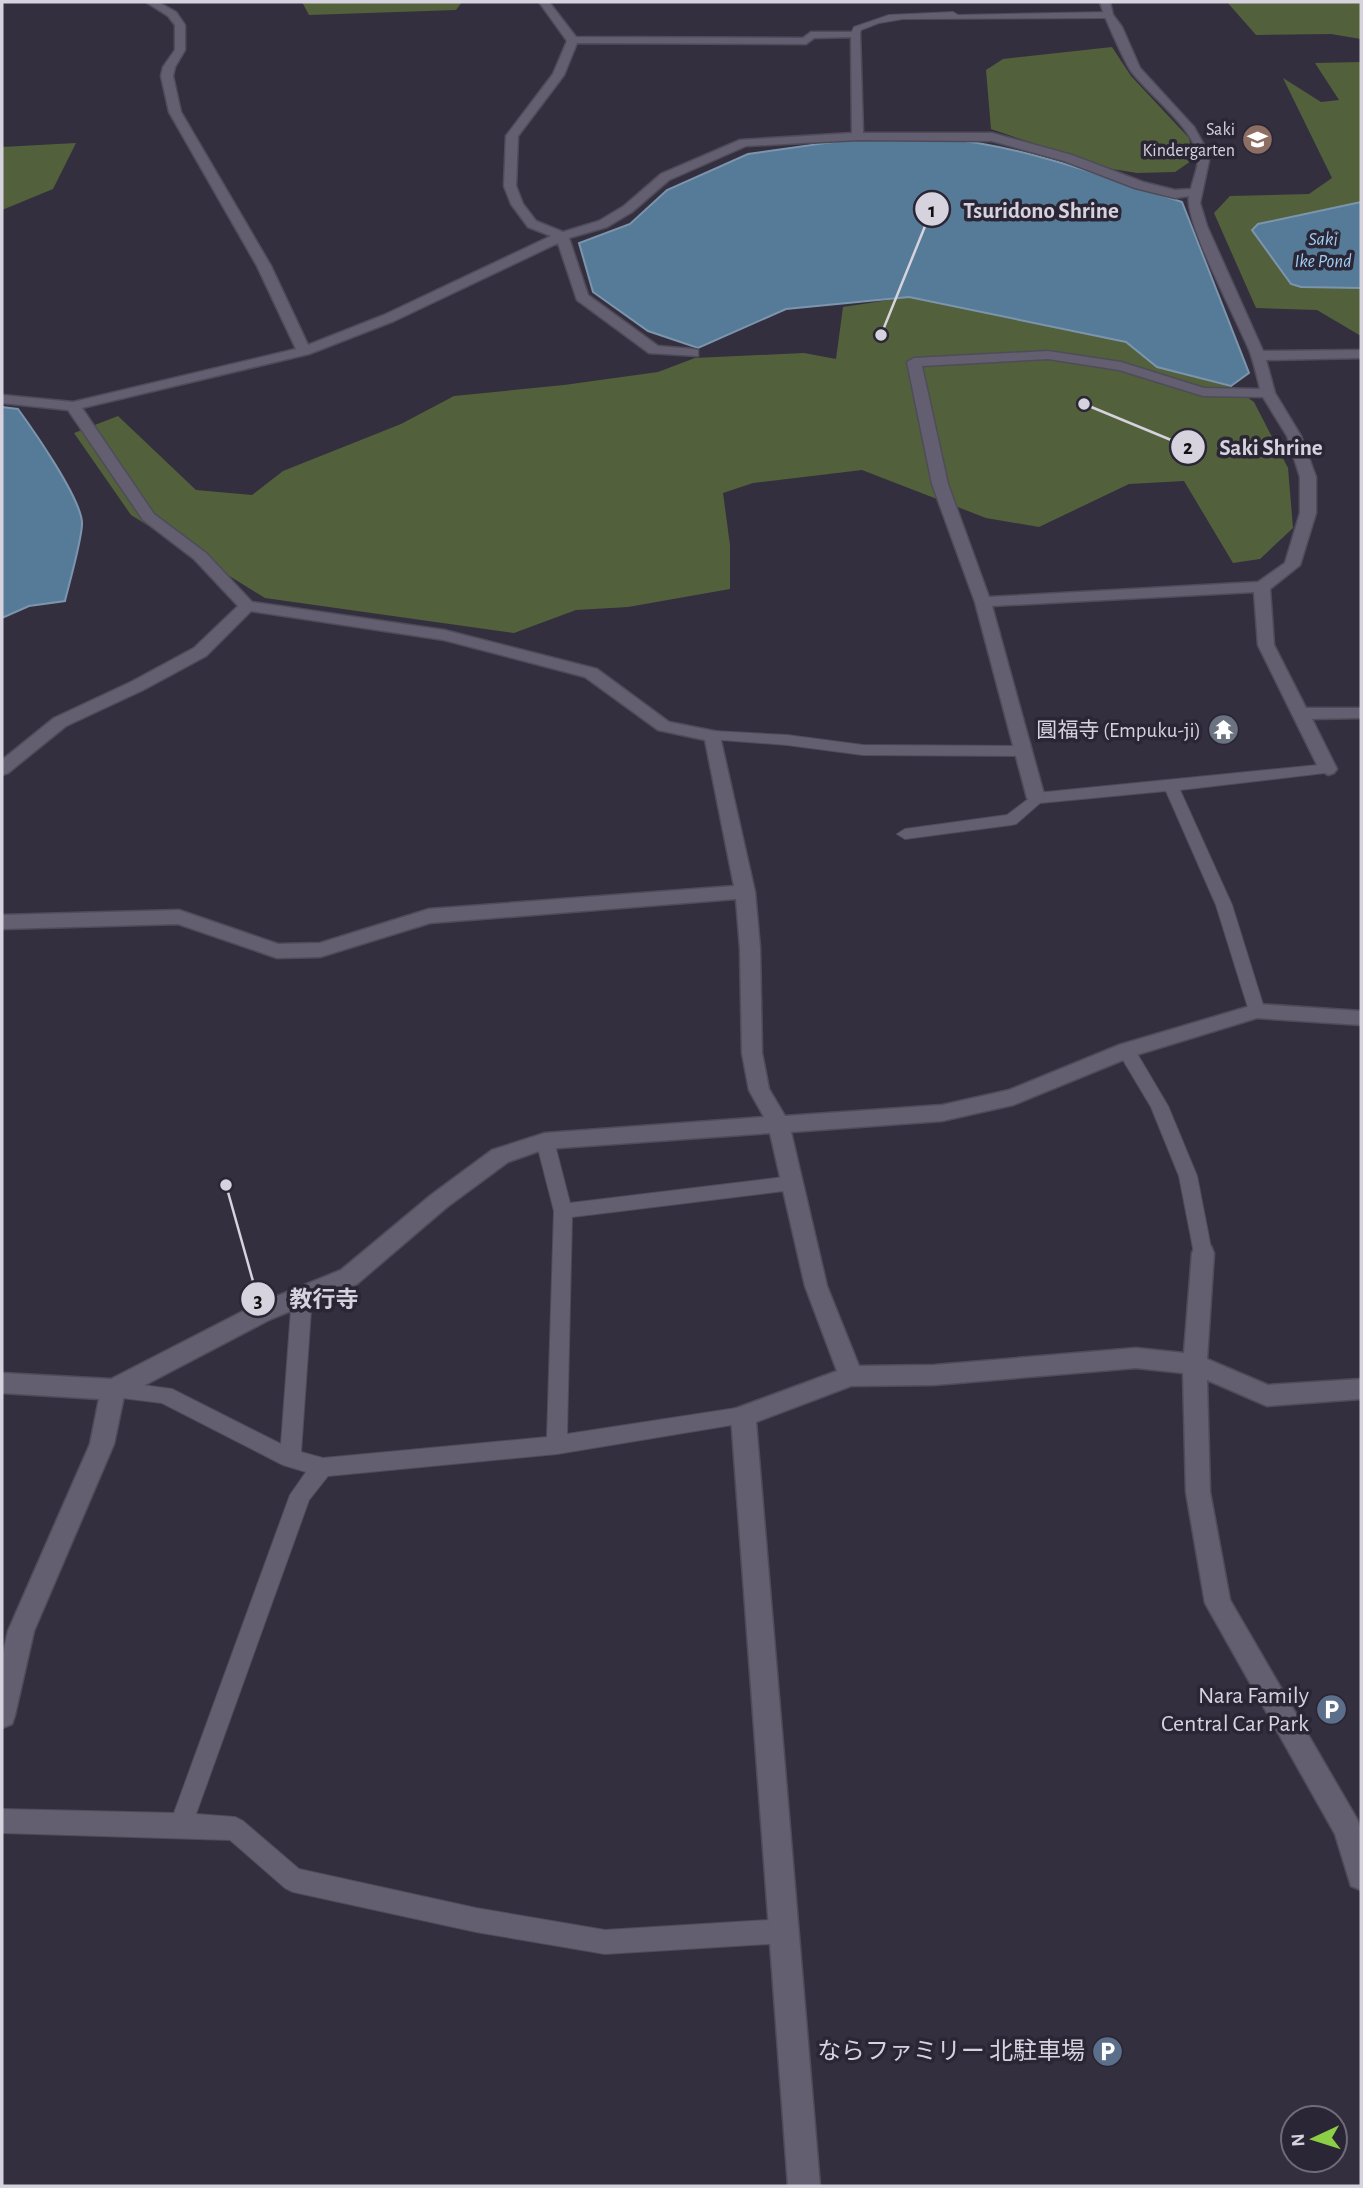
<svg xmlns="http://www.w3.org/2000/svg" width="1363" height="2188" font-family="'Alegreya Sans','Noto Sans JP',sans-serif">
<rect width="100%" height="100%" fill="#342f3f"/>
<path fill="#52613b" d="M302,2H462L456,10L309,15Z
M1227,2H1361V39L1331,34L1256,35Z
M1112,47L1131,76L1189,138L1194,159L1175,172L1137,173L1106,168L991,129L986,70L1003,59Z
M1361,62V336L1317,310L1256,308L1214,213L1230,196L1309,194L1332,178L1283,78L1321,102L1339,100L1315,63Z
M76,143L53,189L2,210V147Z
M909,297L1126,342L1157,367L1231,386L1254,402L1288,468L1293,528L1260,559L1233,563L1184,481L1129,484L1039,527L986,518L862,470L753,483L723,493L730,545V589L628,607L576,610L514,633L265,598L131,515L74,433L118,416L196,490L252,495L283,471L401,424L454,396L564,385L658,372L695,358L804,353L836,359L843,307Z"/>
<path fill="#567b98" stroke="#7c95ad" stroke-width="2" d="M938,138C1022,145 1102,176 1182,202L1249,373L1231,386L1157,367L1126,342L909,297L786,309L698,348L648,331L593,292L579,243L630,224L667,190L748,154L847,140Z
M1361,202V288L1301,287L1291,284L1252,230L1258,224Z
M2,407L18,409C34,431 80,497 82,522C83,536 69,584 65,601L29,606L2,618Z"/>
<g fill="none" stroke-linecap="round" stroke-linejoin="round">
<defs>
<path id="lane" d="M953,12L958,15L1108,12L1112,15L1108,18L903,19L879,23L861,30L859,36L851,34L854,27L889,15Z
M713,731L787,735L863,745L1023,746L1030,751L1023,756L863,755L787,745L708,739L706,736L708,733Z
M1328,764L1333,766L1335,769L1333,772L1180,790L1232,905L1265,1011L1257,1017L1249,1011L1216,905L1166,791L1040,803L1016,824L1011,825L905,839L897,834L905,829L1007,815L1036,793Z
M1126,1044L1132,1045L1168,1106L1197,1176L1212,1253L1210,1258L1203,1261L1196,1258L1194,1253L1179,1176L1151,1107L1117,1050L1120,1045Z
M545,1134L551,1136L554,1141L570,1203L792,1176L798,1178L801,1183L798,1188L792,1190L572,1217L567,1434L743,1407L750,1410L753,1416L750,1422L557,1454L328,1476L309,1500L196,1814L235,1817L243,1821L299,1869L476,1908L605,1930L785,1919L794,1922L797,1931L794,1940L785,1943L605,1954L476,1932L293,1892L285,1888L230,1840L2,1833V1809L174,1813L290,1495L306,1472L283,1465L162,1403L106,1396L103,1390L106,1384L113,1381L172,1389L281,1444L292,1296L295,1290L302,1288L309,1290L312,1296L301,1452L323,1458L547,1437L554,1211L536,1141L539,1136Z"/>
<path id="street" d="M146,2H158L176,12L185,25V50L175,67L173,76L181,112L271,266L308,345L384,315L551,236L528,227L511,204L504,186L506,136L553,74L567,41L539,2H549L576,37L803,38L811,32H860L863,133H992L1072,155L1143,182L1175,190L1191,189C1193,179 1199,166 1198,157C1195,129 1147,93 1131,71C1125,63 1102,12 1100,2H1110L1113,15L1122,27L1140,68L1194,127L1210,156L1200,203L1207,226L1263,351L1361,350V358L1266,360L1275,393L1301,436L1316,477V513L1300,565L1270,589L1274,645L1306,708H1361V718L1312,719L1337,769L1334,773L1328,775L1319,769L1258,645L1254,592L992,606L1045,798L1036,804L1027,798L975,602L932,484L907,362L914,358L1048,351L1121,362L1204,388L1260,389C1257,376 1254,364 1250,352C1238,322 1184,221 1189,196L1175,198L1135,188L1064,161L992,141L858,140L746,146L669,180L632,212L607,227L569,238L588,295L658,346L693,349L698,350V356L649,353L577,300L558,243L394,321L309,354L82,408L154,514L206,553L252,602L444,630L597,669L669,722L719,732L755,892L760,948L762,1053L769,1089L785,1116L942,1105L1009,1090L1119,1045L1257,1004L1361,1011V1025L1257,1018L1133,1056L1013,1105L942,1121L791,1132L827,1286L859,1366L934,1365L1136,1348L1184,1353L1192,1253L1195,1246L1203,1244L1211,1246L1214,1253L1207,1359L1268,1385L1361,1379V1399L1267,1406L1207,1380L1210,1492L1230,1600L1357,1819L1361,1830V1890L1351,1886L1335,1834L1205,1603L1186,1492L1183,1373L1136,1368L934,1385L851,1386L756,1422L820,2186H788L731,1416L734,1409L837,1371L805,1286L770,1133L545,1149L508,1162L447,1207L357,1284L271,1319L124,1396L114,1444L34,1631L15,1715L12,1724L2,1728V1658L8,1631L90,1444L99,1399L2,1393V1373L111,1379L255,1305L341,1270L431,1195L492,1150L545,1133L764,1117L749,1090L742,1053L740,948L736,899L430,923L320,957L277,958L178,924L2,929V915L179,910L278,944L320,943L429,909L734,886L705,740L658,730L585,677L444,640L251,611L206,656L143,690L66,726L8,773L2,775V760L54,718L131,682L194,648L238,606L194,559L143,520L68,410L2,403V395L73,402L296,349L257,266L169,112L161,76L163,67L175,50V25L168,16ZM851,37L852,133L740,140L661,174L624,206L599,221L563,232L536,221L523,204L516,186L518,136L564,75L577,43L806,44L814,38ZM1048,359L1119,370L1203,396L1263,397L1287,436L1300,477V513L1285,563L1258,582L989,597L948,484L922,366Z"/>
</defs>
<use href="#lane" stroke="#4f4c5a" stroke-width="2"/>
<use href="#street" stroke="#4f4c5a" stroke-width="3"/>
<use href="#lane" fill="#635e70" fill-rule="evenodd"/>
<use href="#street" fill="#635e70" fill-rule="evenodd"/>
</g>
<defs>
<symbol id="school-disc" viewBox="-11 -11 22 22"><circle r="9.5" fill="#8d6e63" stroke="#2a2635"/><path d="M0-5L7-2L0 1L-7-2ZM-4 1L0 2.5L4 1V4Q0 6-4 4Z" fill="#fff"/></symbol>
<symbol id="temple-disc" viewBox="-11 -11 22 22"><circle r="9.5" fill="#6b7280" stroke="#2a2635"/><path d="M0-6L5-2H3V0L6.5 2.5H4V6H1.5V3h-3V6H-4V2.5H-6.5L-3 0V-2H-5Z" fill="#fff"/></symbol>
<symbol id="parking-disc" viewBox="-11 -11 22 22"><circle r="9.5" fill="#5c6f8a" stroke="#2a2635"/><path d="M-3.5-5.5H1a3.5 3.5 0 0 1 0 7H-1V5.5H-3.5ZM-1-3.4V-.6H.8a1.4 1.4 0 0 0 0-2.8Z" fill="#fff"/></symbol>
</defs>
<g fill-rule="evenodd">
<use href="#school-disc" x="1240" y="122" width="35" height="35"/>
<use href="#temple-disc" x="1206" y="712" width="35" height="35"/>
<use href="#parking-disc" x="1314" y="1692" width="35" height="35"/>
<use href="#parking-disc" x="1090" y="2034" width="35" height="35"/>
</g>
<g text-anchor="middle" stroke-width="7" stroke-linejoin="round" paint-order="stroke">
<g font-size="18" fill="#d6d3de" stroke="#2a2635" text-anchor="end">
<text x="1235" y="135">Saki<tspan x="1235" dy="21">Kindergarten</tspan></text>
</g>
<g font-size="19" font-style="italic" fill="#a0cff5" stroke="#2a2635">
<text x="1323" y="245">Saki<tspan x="1323" dy="22">Ike Pond</tspan></text>
</g>
<g font-size="21" fill="#d6d3de" stroke="#2a2635" text-anchor="end">
<text x="1201" y="737">圓福寺 (Empuku-ji)</text>
</g>
<g font-size="24" fill="#d6d3de" stroke="#2a2635" text-anchor="end">
<text x="1309" y="1703">Nara Family<tspan x="1309" dy="28">Central Car Park</tspan></text>
<text x="1085" y="2059">ならファミリー 北駐車場</text>
</g>
</g>
<path fill="none" stroke="#d6d3de" stroke-width="2.5" d="M881 335L932 209M1084 404L1188 447M226 1185L258 1299"/>
<g fill="#d6d3de" stroke="#2a2635" stroke-width="2.5">
<circle cx="881" cy="335" r="7"/>
<circle cx="1084" cy="404" r="7"/>
<circle cx="226" cy="1185" r="7"/>
<circle cx="932" cy="209" r="18"/>
<circle cx="1188" cy="447" r="18"/>
<circle cx="258" cy="1299" r="18"/>
</g>
<g font-size="21" text-anchor="middle" font-weight="bold" fill="#111">
<text x="932" y="217">1</text>
<text x="1188" y="454">2</text>
<text x="258" y="1307">3</text>
</g>
<g font-size="23" text-anchor="middle" font-weight="bold" fill="#d6d3de" stroke="#2a2635" stroke-width="7" stroke-linejoin="round" paint-order="stroke">
<text x="1041" y="218">Tsuridono Shrine</text>
<text x="1271" y="455">Saki Shrine</text>
<text x="324" y="1307">教行寺</text>
</g>
<rect width="1363" height="2188" fill="none" stroke="#d6d3de" stroke-width="7"/>
<g transform="translate(1314 2139) rotate(266)"><circle r="33" fill="#2a2635" stroke="#6f6b79" stroke-width="2"/>
<path d="M0-5L12 26L0 18L-12 26Z" fill="#8cce45"/>
<text y="-10" font-size="19" font-weight="bold" text-anchor="middle" fill="#d6d3de">N</text>
</g>
</svg>
